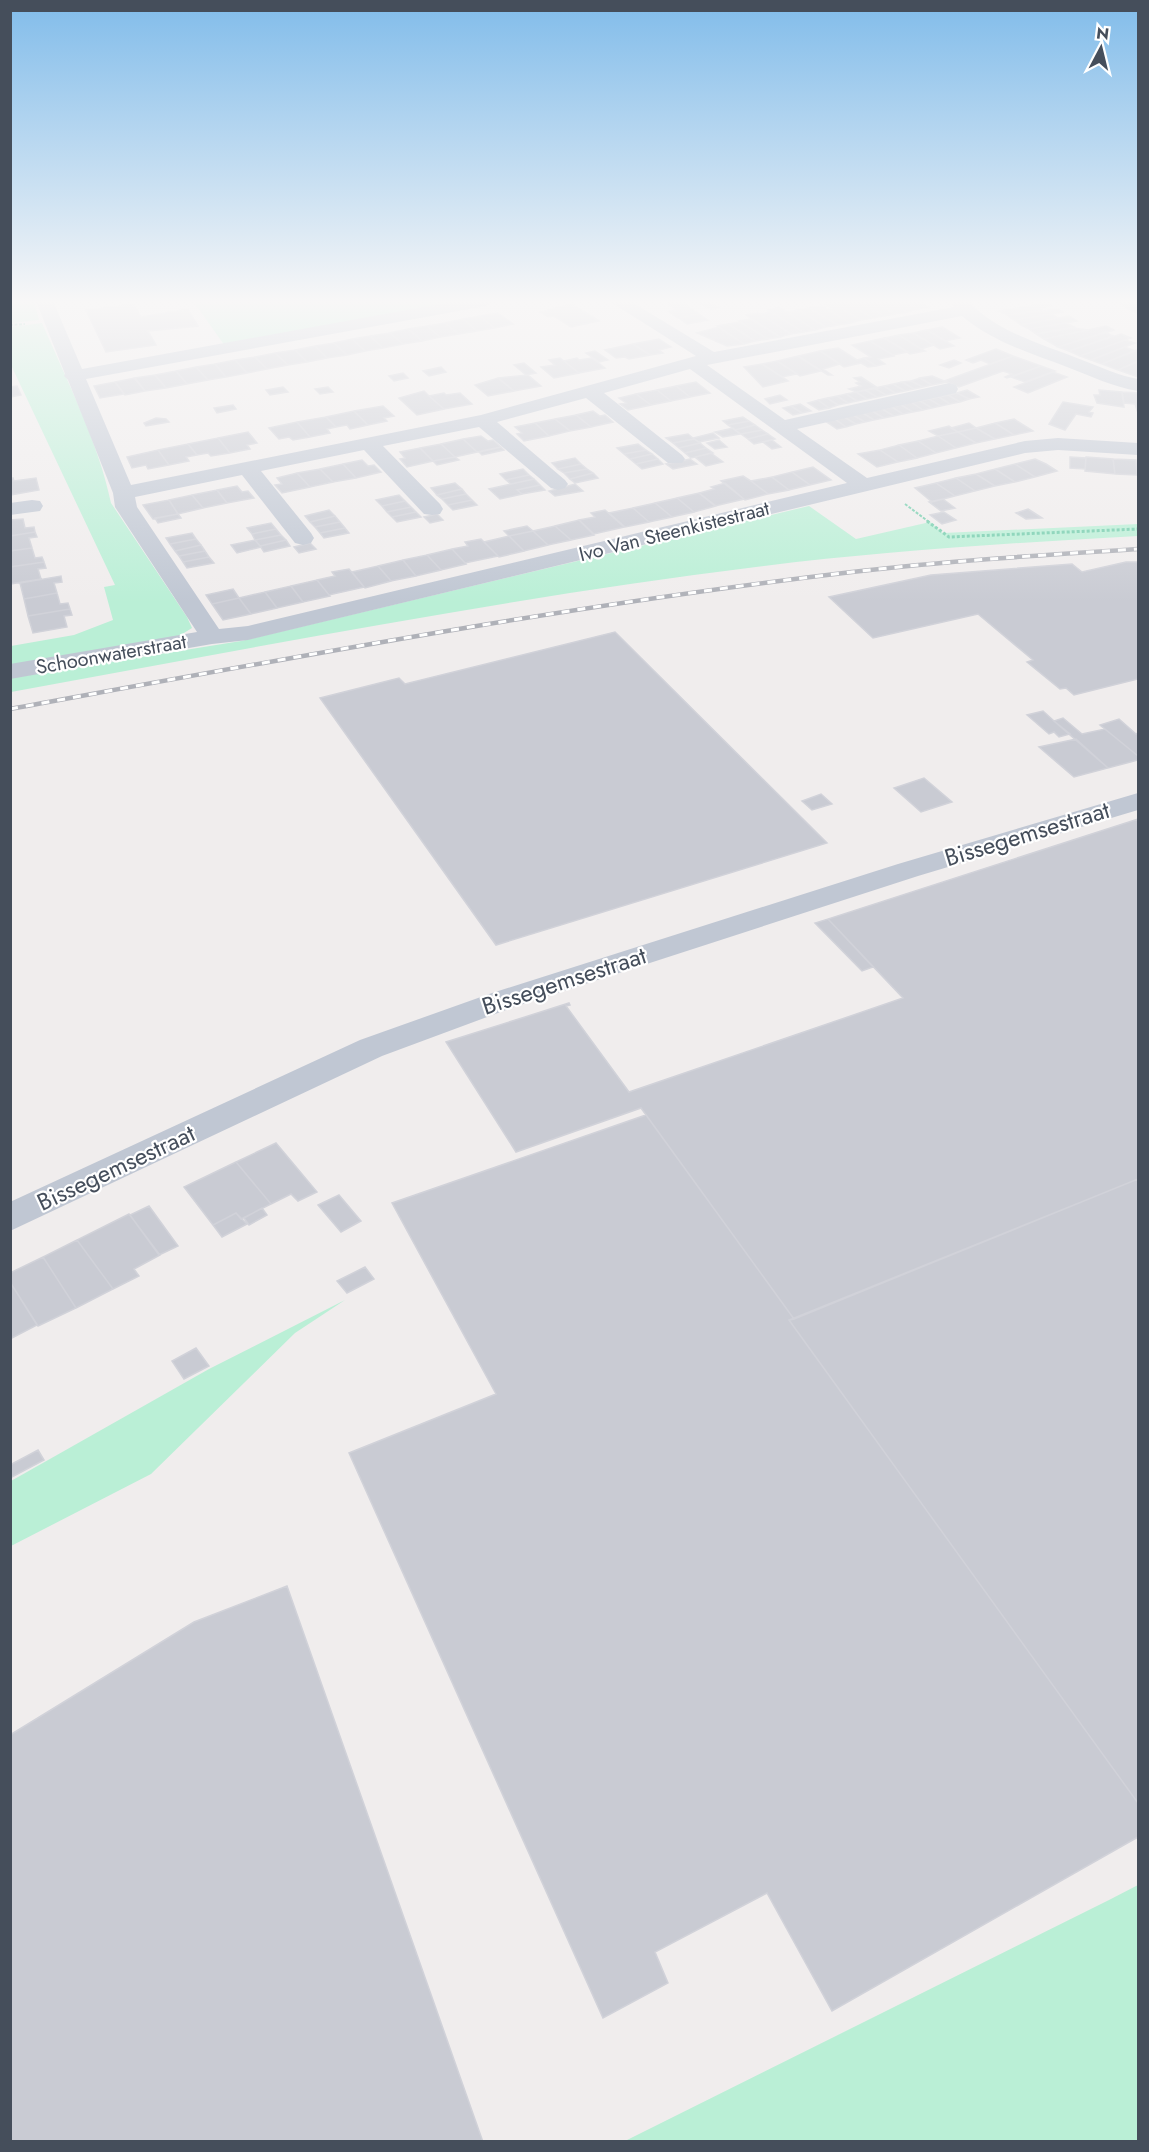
<svg xmlns="http://www.w3.org/2000/svg" width="1149" height="2152" font-family="Jost,sans-serif">
<rect width="100%" height="100%" fill="#f0eded"/>
<path fill="#baefd6" d="M11,301H34L39,320L11,323Z
M193,301H472L225,346Z
M42,323C67,381 98,441 111,503L187,617L192,628L179,636L11,665V646L74,635L113,620L104,587L115,585L11,365V327Z
M809,506L856,539L930,522L943,533L1138,524V536C1011,543 883,551 756,567C506,598 258,647 11,692V678L241,641Z
M345,1300L295,1333L151,1474L11,1546V1481L209,1369Z
M1138,1885V2141H625L1109,1900Z"/>
<path fill="#c9cbd3" stroke="#d1d2d9" stroke-width="1.5" d="M664,301H680L699,314L678,318L668,311L677,310Z
M694,301H709L719,308L711,309Z
M829,301H844L873,318L861,320Z
M844,301H858L884,316L873,318Z
M858,301H874L895,314L884,316Z
M876,301H888L907,312L895,314Z
M888,301H904L918,309L907,312Z
M904,301H918L929,307L918,309Z
M1115,301H1138V315L1136,313Z
M832,303L861,320L850,323L829,310L834,309L826,305Z
M1047,303L1052,306L1039,308L1042,310L1007,315L999,311Z
M133,304L141,317L188,309L198,326L148,331L156,345L106,352L86,310Z
M571,304L580,309L599,321L571,327L554,316L548,317L540,312Z
M821,306L829,310L850,323L838,325L809,308Z
M779,307L787,312L815,330L803,332L768,310Z
M809,308L838,325L826,327L798,310Z
M1058,309L1063,312L1014,320L1007,315Z
M798,310L826,327L815,330L787,312Z
M771,312L803,332L791,334L760,314Z
M498,313L513,324L494,328L480,316Z
M758,313L760,314L791,334L780,337L746,315Z
M699,314L708,320L687,324L679,318Z
M1051,314L1058,318L1021,325L1014,320Z
M480,316L494,328L477,331L463,319Z
M1069,316L1077,321L1029,329L1021,325Z
M463,319L477,331L459,334L445,323Z
M751,319L780,337L768,339L739,321Z
M740,322L768,339L755,341L728,324Z
M445,323L459,334L440,337L427,326Z
M1066,323L1074,327L1036,334L1029,329Z
M728,324L755,341L744,344L717,326Z
M427,326L440,337L422,341L408,329Z
M1106,326L1114,330L1058,347L1044,339Z
M719,327L744,344L727,346L697,333Z
M942,327L960,338L945,341L927,330Z
M1073,328L1089,330L1044,339L1036,334Z
M408,329L422,341L403,344L390,333Z
M926,330H927L954,346L940,349L913,333Z
M1105,332L1113,336L1069,351L1058,347Z
M390,333L403,344L383,348L370,336Z
M913,333L934,345L921,349L899,335Z
M1121,334L1131,338L1080,356L1069,351Z
M899,335L921,349L925,351L910,354L884,338Z
M370,336L383,348L365,351L352,339Z
M884,338L908,352L893,355L870,341Z
M352,339L365,351L347,355L334,343Z
M659,339L671,347L659,350L663,353L650,355L633,344Z
M1125,340L1135,343L1091,360L1080,356Z
M870,341L893,355L894,356L878,359L885,364L876,366L864,358L871,357L852,345Z
M334,343L347,355L327,358L315,346Z
M633,344L650,355L629,359L625,357L616,358L605,350Z
M315,346L327,358L307,362L295,350Z
M1125,347L1135,351L1102,364L1091,360Z
M838,348L857,360L864,358L876,366L868,367L861,363L844,367L820,351Z
M996,349L1013,356L990,364L981,360L973,363L966,360Z
M295,350L307,362L288,365L275,353Z
M1136,350L1138,351V361L1118,370L1102,364Z
M595,351L608,360L599,362L586,353Z
M820,351L840,364L823,369L832,375H828L798,356Z
M275,353L288,365L267,369L255,357Z
M798,356L821,371L800,376L777,361Z
M1013,356L1041,366L1007,378L1005,377L1012,374L1003,371L959,387L944,381Z
M255,357L267,369L247,373L235,360Z
M560,358L564,361L579,373L554,378L541,367L555,365L549,360Z
M577,358L579,360L592,358L605,368L579,373L564,361Z
M235,360L247,373L226,377L215,364Z
M954,360L961,363L949,368L940,365Z
M777,361L797,374L782,377L762,364Z
M1137,362L1138,377L1118,370Z
M524,363L536,373L526,375L514,365Z
M215,364L226,377L208,380L196,367Z
M762,364L782,377L788,381L763,387L744,367Z
M1041,366L1055,371L1025,382L1011,377Z
M196,367L208,380L187,384L176,371Z
M441,367L446,372L429,376L423,371Z
M176,371L187,384L166,388L155,375Z
M1053,372L1067,377L1028,393L1014,387Z
M403,373L408,378L394,381L389,376Z
M155,375L166,388L145,391L134,378Z
M528,375L541,386L514,391L498,378Z
M932,376L944,381L947,382L932,385L920,378Z
M861,377L878,388L856,392L849,389L861,386L856,383L860,382L854,378Z
M135,378L145,391L125,395L115,382Z
M498,378L514,391L488,396L475,385Z
M920,378L932,385L923,387L911,381Z
M911,381L923,387L914,389L902,382Z
M115,382L124,394L100,398L94,386Z
M696,382L710,393L690,397L676,386Z
M902,382L914,389L905,391L893,384Z
M893,384L905,391L895,393L884,386Z
M17,386L21,395L10,397V387Z
M676,386L690,397L671,401L657,390Z
M884,386L895,393L886,395L874,388Z
M283,387L288,392L270,395L266,390Z
M328,387L333,392L320,394L315,389Z
M874,388L886,395L877,397L865,390Z
M657,390L671,401L651,405L636,394Z
M865,390L877,397L867,399L856,392Z
M967,390L979,397L969,399L957,393Z
M1099,390L1122,392L1124,407L1097,403L1094,395H1100Z
M424,391L429,396L444,409L417,415L399,398Z
M856,392L867,399L857,401L846,394Z
M1122,392L1138,393V413L1135,404L1124,403Z
M444,393L446,395L460,393L472,404L444,409L429,396Z
M957,393L969,399L960,402L948,395Z
M636,394L651,405L628,410L620,404L626,403L619,398Z
M846,394L857,401L848,403L837,396Z
M780,395L787,400L770,404L765,399Z
M948,395L960,402L950,404L939,397Z
M837,396L848,403L838,405L827,398Z
M939,397L950,404L941,406L929,399Z
M827,398L838,405L829,408L818,400Z
M929,399L941,406L932,408L920,401Z
M818,400L829,408L819,410L808,403Z
M920,401L932,408L923,410L911,402Z
M911,402L923,410L913,412L901,405Z
M1063,402L1093,407L1089,412L1093,413L1091,417L1076,414L1065,430L1049,424Z
M800,404L811,411L802,413L791,406Z
M233,405L236,409L217,413L214,408Z
M901,405L913,412L903,414L892,407Z
M383,406L394,416L384,418L387,421L368,425L354,411Z
M791,406L802,413L793,415L783,408Z
M892,407L903,414L894,416L882,409Z
M882,409L894,416L884,418L872,411Z
M354,411L368,425L350,429L347,425L336,427L326,417Z
M593,411L600,416L605,415L613,422L591,427L576,415Z
M872,411L884,418L874,420L863,413Z
M863,413L874,420L865,422L853,415Z
M576,415L591,427L570,431L555,419Z
M853,415L865,422L856,424L844,417Z
M326,417L336,427L327,429L330,433L310,437L297,422Z
M743,417L749,421L728,425L723,421Z
M844,417L856,424L846,427L835,419Z
M156,418L166,419L169,422L146,426L144,423Z
M555,419L570,431L549,436L535,423Z
M835,419L846,427L837,429L825,421Z
M1014,419L1033,431L1014,435L995,423Z
M749,421L755,425L735,430L728,425Z
M297,422L310,437L293,440L289,437L279,439L269,428Z
M535,423L549,436L524,441L517,434L522,433L515,427Z
M969,423L976,428L958,432L951,428Z
M995,423L1014,435L995,439L976,428Z
M755,425L762,430L741,434L735,430Z
M949,426L958,432L938,436L929,431Z
M733,428L740,434L723,437L715,432Z
M976,428L995,439L976,443L958,432Z
M762,430L768,434L748,439L741,434Z
M248,432L257,443L247,445L250,449L230,453L218,438Z
M958,432L976,443L956,448L938,436Z
M713,433L719,438L699,442L693,438Z
M688,434L694,439L673,443L666,438Z
M768,434L775,439L754,444L748,439Z
M481,436L488,441L493,440L501,447L477,452L463,439Z
M938,436L956,448L936,453L918,441Z
M218,438L230,453L211,456L208,453L197,455L188,444Z
M463,439L477,452L455,457L441,444Z
M694,439L700,443L679,448L673,443Z
M719,440L727,447L715,449L707,443Z
M772,440L781,447L772,449L763,442Z
M918,441L936,453L917,458L899,445Z
M700,443L706,448L685,453L679,448Z
M188,444L197,455L186,457L189,461L169,465L158,450Z
M441,444L455,457L433,461L420,448Z
M638,444L646,450L624,454L617,448Z
M899,445L917,458L898,462L880,450Z
M501,447L504,450L482,455L479,452Z
M420,448L433,461L407,467L400,459L405,458L400,452Z
M706,448L713,453L691,458L685,453Z
M158,450L169,465L148,469L146,465L132,468L127,457Z
M646,450L652,454L630,459L624,454Z
M880,450L898,462L877,467L858,454Z
M711,453L723,462L706,466L695,457Z
M652,454L658,459L636,464L630,459Z
M455,457L459,460L437,465L433,461Z
M1070,457L1086,458L1085,469L1070,468Z
M1086,457L1113,459L1115,474L1085,471Z
M575,458L581,464L558,469L552,463Z
M658,459L663,464L642,469L636,464Z
M690,459L697,464L673,469L666,464Z
M1035,459L1046,464L1057,471L1035,477L1015,464Z
M1113,459L1136,460L1137,475L1115,474Z
M362,460L368,466L374,465L381,472L356,478L343,464Z
M343,464L356,478L333,482L320,469Z
M581,464L587,469L564,473L558,469Z
M1015,464L1035,477L1015,482L995,469Z
M813,467L831,480L810,485L792,472Z
M320,469L333,482L310,487L297,473Z
M523,469L529,475L506,480L500,474Z
M587,469L593,473L570,479L564,473Z
M995,469L1015,482L995,486L976,474Z
M792,472L810,485L789,490L772,477Z
M297,473L310,487L282,493L275,485L282,484L277,478Z
M593,473L598,478L575,483L570,479Z
M976,474L995,486L975,491L956,478Z
M529,475L534,479L511,484L506,480Z
M743,476L751,481L768,494L745,500L721,481Z
M772,477L789,490L768,494L751,481Z
M13,478L14,481L36,478L39,490L10,495V479Z
M956,478L975,491L955,496L936,483Z
M534,479L540,485L517,490L522,494L500,499L489,489Z
M455,483L462,489L437,495L431,488Z
M725,483L744,499L715,506L699,493L714,489L711,487Z
M936,483L955,496L932,502L915,488Z
M575,484L583,491L555,496L549,491Z
M540,485L545,490L522,494L517,490Z
M237,486L242,492L248,491L254,498L227,503L217,490Z
M462,489L466,494L442,499L437,495Z
M217,490L227,503L203,508L192,495Z
M699,493L716,506L694,512L677,498Z
M466,494L472,500L448,505L442,499Z
M192,495L203,508L178,514L169,500Z
M399,495L405,501L382,506L376,500Z
M677,498L694,512L672,517L655,503Z
M943,499L955,508L941,511L929,502Z
M169,500L178,514L153,519L143,505Z
M472,500L477,505L453,510L448,505Z
M405,501L411,507L387,512L382,506Z
M655,503L672,517L649,522L633,508Z
M411,507L416,512L392,517L387,512Z
M633,508L649,522L625,527L609,513Z
M1028,509L1042,518L1026,519L1016,513Z
M329,510L335,516L310,522L305,516Z
M605,510L624,527L594,534L579,520L595,517L591,513Z
M416,512L421,517L397,522L392,517Z
M944,512L956,520L942,524L930,515Z
M178,514L181,518L158,523L155,518Z
M437,514L443,520L430,523L424,517Z
M335,516L340,522L315,527L310,522Z
M23,519L25,528L34,527L35,532L10,536V520Z
M579,520L594,535L571,540L555,526Z
M340,522L345,528L320,533L315,527Z
M271,523L276,529L252,534L247,528Z
M527,526L533,531L509,536L504,531Z
M555,526L571,540L548,545L533,531Z
M345,528L349,533L324,538L320,533Z
M276,529L281,535L255,540L252,534Z
M533,531L548,545L524,551L509,536Z
M35,532L37,537L29,538L32,548L10,551V536Z
M192,533L196,539L170,544L166,538Z
M281,535L286,540L260,546L255,540Z
M509,536L524,551L499,557L484,542Z
M196,539L201,545L175,551L170,544Z
M481,539L498,556L465,563L452,549L468,546L465,542Z
M255,540L261,547L237,553L231,545Z
M286,540L290,546L264,552L260,546Z
M310,543L316,549L299,553L294,547Z
M201,545L205,551L179,556L175,551Z
M32,548L35,558L42,557L44,562L10,567V551Z
M452,549L466,564L441,570L427,555Z
M205,551L209,557L183,562L179,556Z
M427,555L441,570L416,576L403,560Z
M209,557L214,563L187,568L183,562Z
M403,560L416,576L391,581L378,566Z
M44,562L46,568L38,569L41,579L10,584V567Z
M1126,562H1138V679L1074,695L1066,688L1060,689L1027,662L1033,660L978,614L873,638L829,597L931,575L1072,564L1082,572Z
M378,566L391,581L365,588L352,572Z
M349,569L364,587L329,595L317,580L335,576L332,572Z
M61,576L62,582L54,583L57,593L24,599L20,583Z
M317,580L330,596L303,602L291,586Z
M291,586L303,602L277,608L265,592Z
M233,589L239,598L212,604L206,595Z
M265,592L277,608L251,614L239,598Z
M57,593L60,604L68,603L70,609L28,616L24,599Z
M239,598L251,614L223,620L212,604Z
M70,609L72,615L64,616L67,627L33,633L28,616Z
M615,632L827,843L496,945L320,698L399,678L405,684Z
M1043,711L1054,721L1070,734L1059,737L1054,732L1049,734L1027,715Z
M1063,718L1082,734L1105,729L1138,756V760L1108,768L1054,721Z
M1119,719L1136,734L1138,733V756L1100,725Z
M1076,739L1108,768L1074,777L1039,747Z
M924,778L952,802L921,812L894,788Z
M821,794L832,804L812,810L802,801Z
M1138,819V1179L794,1319L641,1108L516,1152L446,1042L569,1003L570,1005L566,1006L629,1092L903,998L828,919Z
M828,919L873,967L862,971L815,923Z
M646,1115L794,1319L789,1320L1138,1803V1837L832,2011L767,1893L655,1952L668,1983L603,2018L349,1453L496,1394L392,1203Z
M276,1143L317,1192L298,1201L291,1194L271,1204L236,1162Z
M236,1162L271,1204L241,1219L236,1213L213,1225L184,1187Z
M1138,1179V1803L789,1320Z
M339,1195L361,1221L341,1232L318,1205Z
M149,1206L178,1246L159,1255L130,1215Z
M262,1208L267,1215L249,1225L244,1218Z
M236,1213L247,1224L222,1237L213,1225Z
M129,1214L160,1255L134,1269L139,1276L113,1289L77,1240Z
M77,1240L113,1289L76,1308L43,1257Z
M43,1257L76,1308L38,1326L10,1282V1273Z
M365,1267L374,1279L347,1293L337,1281Z
M10,1282L37,1325L10,1339Z
M196,1348L209,1366L184,1379L172,1361Z
M38,1450L44,1460L10,1478V1465Z
M287,1586L483,2142H10V1735L194,1622Z"/>
<g fill="none" stroke-linecap="round" stroke-linejoin="round">
<path stroke="#72cdac" stroke-width="2" stroke-dasharray="3 1.5" stroke-linecap="butt" d="M10,325L25,324
M905,504L929,522"/>
<path stroke="#72cdac" stroke-width="3" stroke-dasharray="3 2" stroke-linecap="butt" d="M927,521L949,537L1138,529"/>
<path fill="#c0c7d3" fill-rule="evenodd" d="M36,301H53L82,369L456,301H494L486,306L86,379L131,485L481,415L696,356L609,301H630L714,352L954,307L950,301H968C998,333 1042,344 1082,360C1101,367 1119,376 1138,379V391C1113,387 1091,376 1067,367C1030,353 993,342 962,316L707,365L785,420L949,383L956,385L958,389L956,393L797,429L867,478L1025,441L1058,438L1138,443V455L1058,450L1025,453L248,640L212,644L10,679V664L197,632L115,507L113,493L68,380L64,376L65,374ZM690,369L847,483L248,626L219,629L137,507L135,497L242,475L295,543L303,545L311,543L314,538L311,533L261,471L364,450L424,514L432,515L440,514L443,509L440,504L383,446L479,427L551,488L558,490L565,488L568,484L565,480L497,422L586,398L668,463H682L685,459L682,455L604,393Z
M32,500L40,501L43,506L40,511L10,515V503Z
M1138,793V810L918,876L514,1007L382,1056L10,1231V1202L360,1040L492,993L898,864Z"/>
<defs>
<path id="rail" d="M10,709C290,658 570,605 852,572C947,561 1043,555 1138,549"/>
</defs>
<use href="#rail" stroke="#afb1b8" stroke-width="4.5"/>
<use href="#rail" stroke="#fff" stroke-width="3" stroke-dasharray="8" stroke-linecap="butt"/>
</g>
<linearGradient id="sky" x2="0" y2="1"><stop stop-color="#81bcea"/><stop offset="0.5" stop-color="#f8f7f7"/><stop offset="1" stop-color="#f8f7f7" stop-opacity="0"/></linearGradient>
<rect width="1149" height="603" fill="url(#sky)"/>
<g text-anchor="middle" stroke-width="4.5" stroke-linejoin="round" paint-order="stroke">
<g font-size="20" fill="#454e5b" stroke="#fff">
<text transform="translate(674 531) rotate(-14)" y="7">Ivo Van Steenkistestraat</text>
<text transform="translate(111 654) rotate(-10)" y="7">Schoonwaterstraat</text>
</g>
<g font-size="24" fill="#454e5b" stroke="#fff">
<text transform="translate(1027 834) rotate(-17)" y="8">Bissegemsestraat</text>
<text transform="translate(564 981) rotate(-18)" y="8">Bissegemsestraat</text>
<text transform="translate(116 1168) rotate(-25)" y="8">Bissegemsestraat</text>
</g>
</g>
<rect width="1149" height="2152" fill="none" stroke="#454e5b" stroke-width="24"/>
<g transform="translate(1101 48) rotate(7)" stroke="#ffffff" stroke-width="4.5" paint-order="stroke">
<path d="M0-4.5L10 22L0 15L-10 22Z" fill="#454e5b"/>
<text y="-9" font-size="16" font-weight="bold" text-anchor="middle" fill="#454e5b">N</text>
</g>
</svg>
